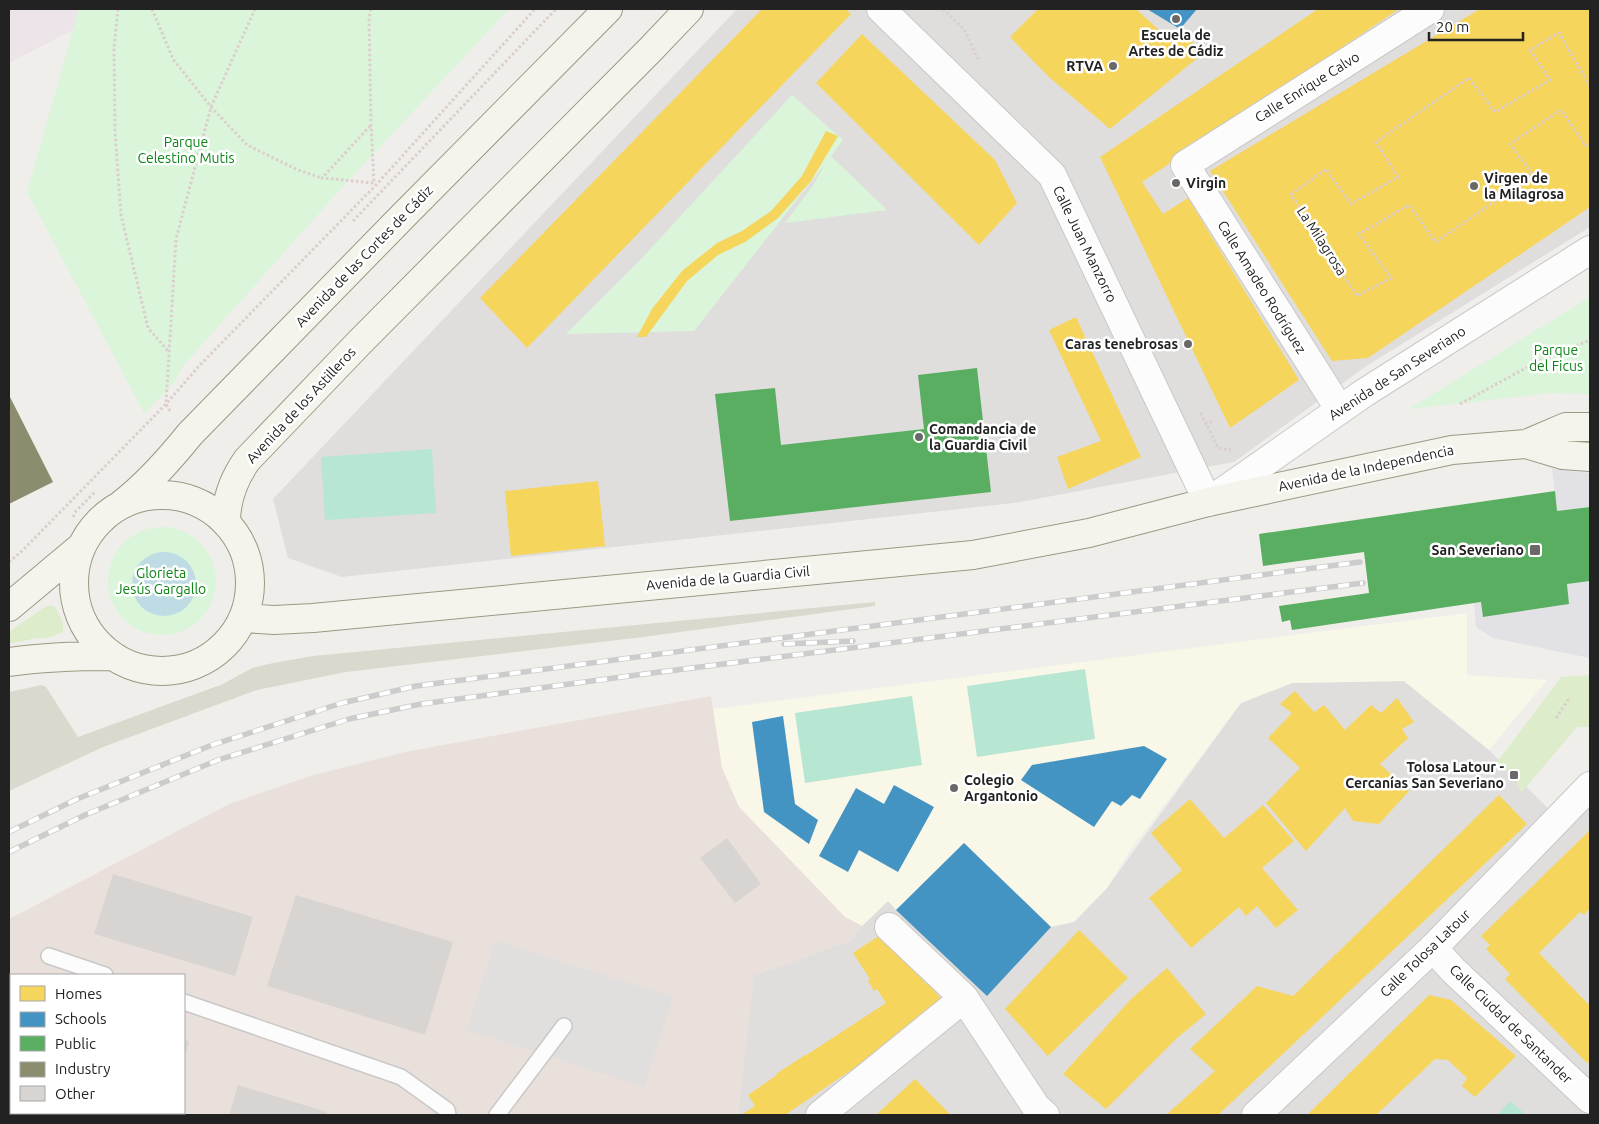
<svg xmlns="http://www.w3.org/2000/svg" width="1599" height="1124" font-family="Ubuntu,sans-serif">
<rect width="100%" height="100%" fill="#f0eeeb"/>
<path fill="#dfdedc" d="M737,9H1590V227L1365,367L1234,462L1014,503L342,577L288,558L273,499Z
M1404,681L1489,750L1566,826L1590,806V1115H738L753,975L850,941L862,926L888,901L897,910L964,843L1074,922L1107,888L1241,703L1292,683Z"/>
<path fill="#ede4e9" d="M9,9H79L73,30L9,63Z"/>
<path fill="#f8f7e8" d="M1467,613V675L1547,680L1489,750L1404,681L1292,683L1241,703L1129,852L1107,888L1074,922L1051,927L964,843L896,910L888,901L862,926L845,917L739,807L722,768L713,709Z"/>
<path fill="#eae0db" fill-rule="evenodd" d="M711,696L722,768L739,807L845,917L862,926L850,941L754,976L738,1115H9V919L229,804L313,775L410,751ZM11,975H184V1113H11Z"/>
<path fill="#d9d9cd" d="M875,602V606L643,637L346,672L257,690L103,747L9,791V692L42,685L46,687L78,737L223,684L252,668L273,663L313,656Z"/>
<path fill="#ddeccb" d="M48,606H54C60,614 64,622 63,632L51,637L32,639L9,644V632L43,608Z
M1590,675V727H1577L1521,793L1514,775L1494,766L1561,677Z"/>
<path fill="#daf5da" d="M79,9H509L338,192L184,365L173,384L144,413L27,192Z
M792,95L843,140L831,156L887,210L785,223L814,184L825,164L694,331L566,334L641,259Z
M1590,297V394L1552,393L1409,409Z
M108 581a54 54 0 1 1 108 0a54 54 0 1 1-108 0Z"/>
<path fill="#b7e6d2" d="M432,449L436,513L325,520L321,457Z
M1085,669L1095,739L977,757L967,686Z
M912,696L922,765L805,783L795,713Z
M1510,1101L1526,1115H1497Z"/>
<path fill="#e0dfde" d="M495,940L673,997L644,1087L466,1030Z"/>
<path fill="#e2e1e5" d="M1552,469L1590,473V507L1557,511Z
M1590,581V658L1493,638L1476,627L1474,604L1481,602L1484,617L1569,604L1567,584Z"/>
<path fill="#bfdbe3" d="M132 584a32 32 0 1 1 64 0a32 32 0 1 1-64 0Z"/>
<path fill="#f6d55c" d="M762,9H846L851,14L527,348L480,298Z
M1038,9H1136L1159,30L1191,39L1200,56L1110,129L1049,77L1010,37Z
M1318,9H1399L1142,182L1163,214L1188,198L1299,380L1230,428L1100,157Z
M1480,9H1590V207L1368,358L1332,361L1210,171Z
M862,34L995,160L1017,203L979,245L816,83Z
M826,131L838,136L811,181L778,218L745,242L718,255L687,281L646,337H637L652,309L682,271L717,243L742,231L771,211L802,176Z
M1076,317L1141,457L1068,489L1057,457L1101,441L1049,330Z
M598,481L605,546L511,556L505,491Z
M1295,691L1314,712L1324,705L1345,730L1371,705L1381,713L1397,698L1414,722L1402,729L1408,738L1380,764L1409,791L1379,824L1353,821L1345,808L1306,851L1266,803L1300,768L1268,738L1292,713L1280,704Z
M1499,795L1527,824L1218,1115H1166L1215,1071L1190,1049L1257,986L1293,996Z
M1190,799L1224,838L1263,805L1294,841L1262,868L1298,910L1276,928L1257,906L1246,916L1239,907L1191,948L1149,898L1182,870L1151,833Z
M1590,830V908L1584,915L1580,912L1539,953L1590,1006V1061L1587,1063L1505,979L1510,974L1486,949L1490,945L1481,936Z
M1079,930L1128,978L1048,1056L1005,1009Z
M880,935L915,972L918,970L925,983L927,984L929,983L935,992L947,1005L785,1115H741L755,1106L748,1095L777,1075L776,1074L805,1055V1056L886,1003L877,989L874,991L868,981L870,979L853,953Z
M1167,968L1206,1014L1176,1039L1106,1109L1063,1074L1132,998Z
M1429,995L1451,1000L1516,1056L1475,1097L1462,1086L1467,1078L1448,1060L1435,1059L1376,1115H1307Z
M915,1079L951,1115H876Z"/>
<path fill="#4393c3" d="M1147,9H1197L1180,29Z
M783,716L795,804L818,820L809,844L764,812L752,722Z
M1144,746L1167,759L1140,799L1132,795L1121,806L1112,801L1094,827L1021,780L1032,765Z
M894,785L934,807L898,872L859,850L848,872L819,856L856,788L884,804Z
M964,843L1051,927L987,996L896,910Z"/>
<path fill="#5aae61" d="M977,368L991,492L730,521L715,394L775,388L781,445L924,429L918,375Z
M1555,491L1557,511L1590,507V581L1567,584L1569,604L1483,617L1481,602L1292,630L1290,620L1282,622L1279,606L1369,593L1364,552L1263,566L1259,534Z"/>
<path fill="#8c8c6e" d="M9,395L53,482L9,504Z"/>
<path fill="#d7d4d2" d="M727,838L761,884L735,903L700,858Z
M113,874L253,917L235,976L94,934Z
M296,895L453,942L425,1035L267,986Z
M184,1040L189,1041L184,1059Z
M238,1085L327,1112L326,1115H229Z
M64,1113H124L123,1115H63Z"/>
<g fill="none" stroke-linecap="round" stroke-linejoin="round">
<defs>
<path id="service" d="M49,956L105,975
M184,1002L401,1077L447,1110L448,1115
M497,1115L564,1026"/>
<path id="minor" d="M881,9L1052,175L1208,502L1364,393L1590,250
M1340,410L1185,165L1430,9
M889,927L964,998
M1433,948L1453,970L1590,1099
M820,1115L964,998L1036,1107L1045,1115"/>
<path id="tertiary" d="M1256,1115L1433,948L1590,786"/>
<path id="secondary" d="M1526,444L1563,455L1590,457
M74 583a88 88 0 1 1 176 0a88 88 0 1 1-176 0Z
M122,504C148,484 169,460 190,434L402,217L608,9
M226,522C226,499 233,480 247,460L358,344L650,50L689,9
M9,607L82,546
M243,618L274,620L313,618L973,555L1089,533L1208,502L1452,450L1526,444L1566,427H1590
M9,662C43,657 78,656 113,656"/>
</defs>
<use href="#service" stroke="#c9c8c7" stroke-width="18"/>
<use href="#minor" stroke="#c9c8c7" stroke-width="30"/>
<use href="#tertiary" stroke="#c9c8c7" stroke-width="30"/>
<use href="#secondary" stroke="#999a82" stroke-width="30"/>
<path stroke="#dccecd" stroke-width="3" stroke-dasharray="2.5 2.5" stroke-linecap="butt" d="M118,9L114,48L115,132L121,215L148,328L168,351
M152,9L173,59L211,107L247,145L298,170L322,178
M371,9L369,18L371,125L374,183L322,178L371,125
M943,9L964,29L979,61
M1590,86L1559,33L1530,50L1550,80L1495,112L1469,78L1376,142L1398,177L1351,204L1326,169L1291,194L1357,296L1391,278L1359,234L1409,205L1436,242L1533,175L1510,144L1561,110L1587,147L1590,145
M353,221L556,9
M1460,404L1537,362L1590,340
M170,411L166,404L176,239L211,107L255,9
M1201,413L1218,448L1231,450
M1205,425L1213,421
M73,517L76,511L95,492
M9,562L23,550L166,404L199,366L377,184L535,9
M1556,718L1570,697"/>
<use href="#service" stroke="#fdfcfc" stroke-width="15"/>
<use href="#minor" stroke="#fdfcfc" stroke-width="28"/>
<use href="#tertiary" stroke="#fdfcfc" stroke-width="28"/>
<use href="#secondary" stroke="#f4f4ed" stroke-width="28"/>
<defs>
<path id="rail" d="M784,644L853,641
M9,832L77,799L212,745L342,703L416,686L1360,562
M9,852L85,815L218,760L349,719L421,704L629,676L1363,583"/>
</defs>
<use href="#rail" stroke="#ccc" stroke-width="5.5"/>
<use href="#rail" stroke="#fff" stroke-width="4" stroke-dasharray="11" stroke-linecap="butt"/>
</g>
<g fill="#6a6968" stroke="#fff" stroke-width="2">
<circle cx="1176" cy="19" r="5"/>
<circle cx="1113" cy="66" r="5"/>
<circle cx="1176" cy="183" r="5"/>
<circle cx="1474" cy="186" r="5"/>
<circle cx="1188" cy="344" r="5"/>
<circle cx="919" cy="437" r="5"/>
<rect x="1529" y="544" width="12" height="12" rx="2.5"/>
<rect x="1509" y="770" width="10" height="10" rx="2.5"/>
<circle cx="954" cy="788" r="5"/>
</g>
<g text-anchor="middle" stroke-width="5" stroke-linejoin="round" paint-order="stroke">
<g font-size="14" font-weight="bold" fill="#222" stroke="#fff" text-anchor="end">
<text x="1176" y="40" text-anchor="middle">Escuela de<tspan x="1176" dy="16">Artes de Cádiz</tspan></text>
<text x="1103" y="71">RTVA</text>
<text x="1484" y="183" text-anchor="start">Virgen de<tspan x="1484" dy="16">la Milagrosa</tspan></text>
<text x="1186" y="188" text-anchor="start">Virgin</text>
<text x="1178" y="349">Caras tenebrosas</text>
<text x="929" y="434" text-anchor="start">Comandancia de<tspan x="929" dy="16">la Guardia Civil</tspan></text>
<text x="1524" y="555">San Severiano</text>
<text x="1504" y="772">Tolosa Latour -<tspan x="1504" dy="16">Cercanías San Severiano</tspan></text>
<text x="964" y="785" text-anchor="start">Colegio<tspan x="964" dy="16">Argantonio</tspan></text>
</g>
<g font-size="14" fill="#222" stroke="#fff">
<text transform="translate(1307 87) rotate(-32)" y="5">Calle Enrique Calvo</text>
<text transform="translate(1322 241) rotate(57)" y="5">La Milagrosa</text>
<text transform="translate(1085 244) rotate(64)" y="5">Calle Juan Manzorro</text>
<text transform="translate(364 256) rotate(-46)" y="5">Avenida de las Cortes de Cádiz</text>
<text transform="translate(1262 287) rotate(58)" y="5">Calle Amadeo Rodríguez</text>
<text transform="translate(1397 373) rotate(-33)" y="5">Avenida de San Severiano</text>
<text transform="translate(301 405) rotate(-47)" y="5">Avenida de los Astilleros</text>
<text transform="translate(1366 468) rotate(-12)" y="5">Avenida de la Independencia</text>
<text transform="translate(728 578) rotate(-5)" y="5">Avenida de la Guardia Civil</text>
<text transform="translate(1425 953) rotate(-44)" y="5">Calle Tolosa Latour</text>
<text transform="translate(1511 1024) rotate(44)" y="5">Calle Ciudad de Santander</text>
</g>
<g font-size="14" fill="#0c8416" stroke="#fff">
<text x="186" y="147">Parque<tspan x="186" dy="16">Celestino Mutis</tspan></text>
<text x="1556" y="355">Parque<tspan x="1556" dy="16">del Ficus</tspan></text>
<text x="161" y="578">Glorieta<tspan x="161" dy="16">Jesús Gargallo</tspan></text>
</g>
</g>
<rect width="1599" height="1124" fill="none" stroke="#222222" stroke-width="20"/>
<rect x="10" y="974" width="175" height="140" fill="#ffffff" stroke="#a7a7a7"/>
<rect x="20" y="986" width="25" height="15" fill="#f6d55c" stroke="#a7a7a7"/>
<text x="55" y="999" font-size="15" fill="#222222">Homes</text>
<rect x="20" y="1012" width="25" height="15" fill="#4393c3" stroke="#a7a7a7"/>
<text x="55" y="1024" font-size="15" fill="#222222">Schools</text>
<rect x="20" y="1036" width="25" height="15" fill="#5aae61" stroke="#a7a7a7"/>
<text x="55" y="1049" font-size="15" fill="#222222">Public</text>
<rect x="20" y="1062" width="25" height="15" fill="#8c8c6e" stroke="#a7a7a7"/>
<text x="55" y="1074" font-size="15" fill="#222222">Industry</text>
<rect x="20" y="1086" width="25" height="15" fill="#d7d4d2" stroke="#a7a7a7"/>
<text x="55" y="1099" font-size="15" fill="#222222">Other</text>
<path d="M1429 32v8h94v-8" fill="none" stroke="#222222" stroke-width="2.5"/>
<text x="1436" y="32" font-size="15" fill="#222222" stroke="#ffffff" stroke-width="4" paint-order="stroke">20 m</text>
</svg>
